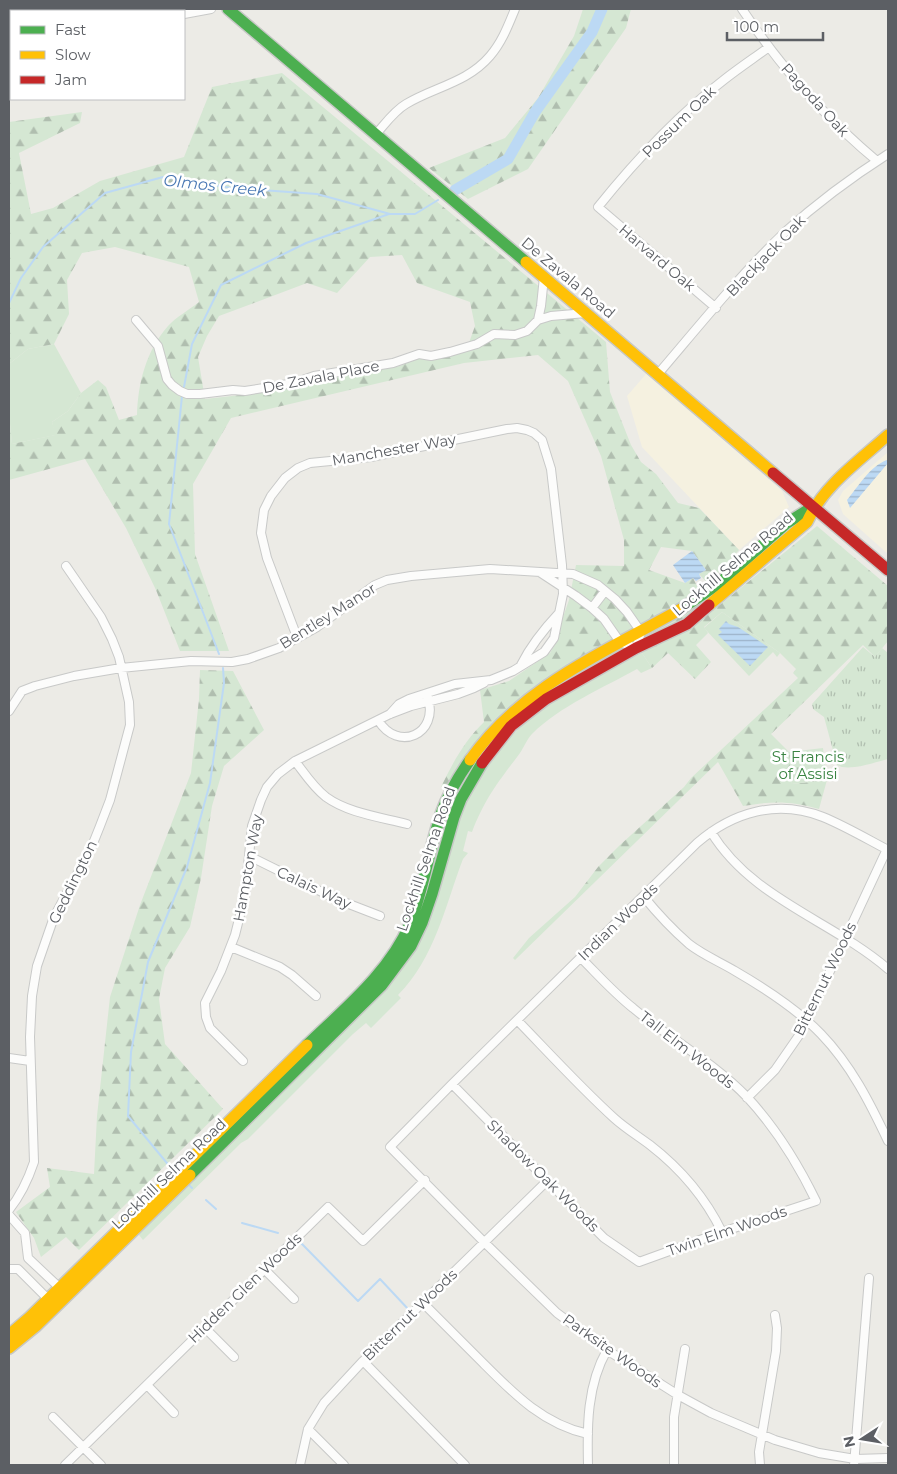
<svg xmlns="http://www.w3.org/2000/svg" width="897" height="1474" font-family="Montserrat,sans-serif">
<defs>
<pattern id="forest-firs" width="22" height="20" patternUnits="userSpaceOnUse" patternTransform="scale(1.25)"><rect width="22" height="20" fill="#d5e7d3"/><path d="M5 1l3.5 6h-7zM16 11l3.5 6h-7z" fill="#b0beaf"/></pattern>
<pattern id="park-tufts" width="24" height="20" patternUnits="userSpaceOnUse" patternTransform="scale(1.25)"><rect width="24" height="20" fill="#d5e7d3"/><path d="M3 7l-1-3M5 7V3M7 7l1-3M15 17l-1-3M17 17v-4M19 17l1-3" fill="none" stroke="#b0beaf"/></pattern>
<pattern id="water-rules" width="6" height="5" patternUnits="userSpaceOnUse" patternTransform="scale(1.25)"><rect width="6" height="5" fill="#bcd9f4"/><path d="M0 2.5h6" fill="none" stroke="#9cb3c9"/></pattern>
</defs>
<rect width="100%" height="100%" fill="#ecebe6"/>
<path fill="#f5f1e0" d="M647,373L782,491L789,507L739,550L642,447L627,396Z
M888,452V554L843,514L838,500L843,491Z"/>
<path fill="#d5e7d3" d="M54,344L81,393L68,411L52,422L56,435L12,444L9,414V364L28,349Z
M722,612L780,653L777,657L773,652L749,676L704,628Z
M642,653L652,668L641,673L637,669C603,688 560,706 532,734C527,739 524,747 520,753C499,781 485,798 472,832L468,831L463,851L468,853L463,859C445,906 435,958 398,995L401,998L371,1028L366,1023L353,1034L248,1139L241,1143L143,1240L139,1235L140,1231L374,1001C409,966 426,935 440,888C446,867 450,846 457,826C474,775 508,731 552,702C564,694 577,688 589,682C606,672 624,661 642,653Z"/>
<path fill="url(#forest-firs)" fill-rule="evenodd" d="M583,9H631L626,28L528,169L468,199L429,168L505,138L538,98L574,36Z
M282,73L606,342L610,392L631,445L641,462L656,474L678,503L699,508L739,550L708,584L699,574L706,570L692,551L661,547L649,570L685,583L693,578L699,590L716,608L817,526L888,586V641L875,657L863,645L771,734L789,752L792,784L827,780L819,809C790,801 773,801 743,806L718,762L515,960L513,958L529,938L575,897L598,867L620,845L684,787L691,778L798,678L793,673L796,669L780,653L722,612L704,627L708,633L696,645L711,662L695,679L668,653L652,668L642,653L610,643L536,687L452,782L441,787C452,764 465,740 484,722L480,690L509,681L550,653L557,641L563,617L569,600L576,565L624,566V540L601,456L568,381L538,355L464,363L231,418L193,484L195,554L229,651H180L156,590L126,528L85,459L9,480V414L12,444L55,435L52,422L68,411L81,393L98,380L106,387L119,420L137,415C138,383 146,351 168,326C176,317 189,310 199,302L189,267L115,247L82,253L67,280L69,314L54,344L28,349L9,364V122L82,112L80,123L19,153L31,214L53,208L100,181L184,157L212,87ZM402,255L417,283L470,302L475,326L466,351L428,359L417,358L400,366L326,378L275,391L205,399L198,357L207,336L219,316L307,283L337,293L370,257Z
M200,670L233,671L264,730L224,766L212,806L201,878L190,927L165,968L159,999L165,1044L223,1109L79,1250L66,1237L41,1257L34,1238L16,1212L50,1187L47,1168L94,1174L97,1116L110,997L140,905L191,773L199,699Z"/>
<path fill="url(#park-tufts)" d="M863,647L875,657L882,648L888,653V759C876,762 848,772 837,765L824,717L813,709L812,704Z
M823,748L827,780L792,784L789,752Z"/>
<path fill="url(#water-rules)" d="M887,460L888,463L850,508L847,500C858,487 870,466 887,460Z
M692,551L706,570L699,574L701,578L696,581L693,578L685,583L673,565Z
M726,621L729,624L738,627L768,647L750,666L718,635L722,632L719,629Z"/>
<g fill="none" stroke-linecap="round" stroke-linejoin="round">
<path stroke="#bcd9f4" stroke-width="2" d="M9,303L21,278L43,247L105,193L163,177L232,188L317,194L390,214H415L438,200
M184,387L192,344L221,285L306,243L389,214
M182,396L169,524L219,654
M171,1168L128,1116L131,1052L148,962L187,867L210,783L224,683L223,668
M189,1185L192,1188
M206,1200L216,1209
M242,1223L278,1233
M299,1243L302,1244L358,1301L380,1279L409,1310"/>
<path stroke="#bcd9f4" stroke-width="11" d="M455,190L508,159L535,112L592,32L602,9"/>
<defs>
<path id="street" d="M742,9C780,66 824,117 877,161
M184,14L211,9
M9,49H11
M376,134C385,124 394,111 406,104C434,87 467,83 490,56C502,42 508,26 515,9
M716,308L598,207C635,161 678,115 725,79C739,68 754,58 769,47
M136,320L158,346L167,379L172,385L180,391L187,394H200L233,390L245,391L294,383L314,376L393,363L419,354L431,356L450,352L477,344L494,334L515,335L527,331L538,320L551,316L586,313
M538,320L541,306L544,277
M658,374C699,326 739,276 785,232C817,203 852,177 888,154
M592,608L605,591
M297,637L267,558L261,533L264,510L271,496L285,478L298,468L310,463L371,457L507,429L517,428L527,430L534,433L542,440L551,469L562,565L563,594L554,638L544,652L513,671L491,680L455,684L409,699L399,704L390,714
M521,665C531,645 544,629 559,613
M9,711L22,691L35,686L74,676L121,668L191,661L232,662L248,659L279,648L317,627L375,585L387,580L411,576L490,569L573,574L598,585L615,599L627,612L641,632L636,648L620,642L604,619L592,608L576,596L541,573
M378,720C398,753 439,734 428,698
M295,761C305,774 313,787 326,797C348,813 380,817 407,824
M711,832C752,899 831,920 888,969
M888,850C867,839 845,826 823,817C777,799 733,812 697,843L452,1084L390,1147L484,1242L557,1313L607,1350L678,1395L711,1413L775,1440L819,1453L855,1459L888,1458
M249,856L336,899L380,916
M644,897C657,913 673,930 689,944C703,955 720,962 735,971C766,989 797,1009 821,1034C851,1065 870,1103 888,1141
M231,947L280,967L292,975L316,996
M517,1020C549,1053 580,1087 614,1118C625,1128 638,1136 650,1145C681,1169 705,1197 722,1232
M9,1058L30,1061
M243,1061L210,1028L206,1017L205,1003L221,971L235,935L245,895L252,826L261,800L267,787L278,774L295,761L390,714L411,706L458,694L474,688L484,683
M452,1084L589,1223L604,1238L639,1262L722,1232L816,1201C798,1164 775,1127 747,1097C713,1062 670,1039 633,1008C614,993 598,975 581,958
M747,1098L775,1070L802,1031L887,849
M9,1210C21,1195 28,1180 34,1162L30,1037L32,996L37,966L54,917L92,846L100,826L110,800L130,725L129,702L119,657L112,639L101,617L66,566
M9,1215L25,1233L28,1258L62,1290
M9,1269H18L51,1302
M264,1269L294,1299
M423,1303C442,1322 461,1341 480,1360C512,1392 542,1424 588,1434
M205,1328L234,1357
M363,1361L465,1465
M147,1385L174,1413
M53,1417L101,1465
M308,1429L344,1465
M65,1465L328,1207L363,1241L425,1180
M300,1465L308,1429L324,1403L363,1361L547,1181
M588,1465C587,1426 587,1385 607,1350
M674,1465V1417L685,1349
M760,1465L759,1452L776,1351L777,1328L775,1315
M854,1465L869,1278"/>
<path id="fast" d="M228,9L526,262
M681,609L717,585L787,523L814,506
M307,1045C344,1009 389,973 410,924C424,888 429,850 441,814C448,794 458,777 470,760
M190,1175L382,985L411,946L422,923L432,894L454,817L461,799L482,763"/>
<path id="slow" d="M526,262L773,473
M709,605L807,522C823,486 859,461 888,435
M470,760C522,686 605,652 681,609
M9,1335L30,1317L307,1045
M9,1348L36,1326L190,1175"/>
<path id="jam" d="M773,473L888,570
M482,763L511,726L546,699L636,648L687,624L709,605"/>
</defs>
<use href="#street" stroke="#c8c9c8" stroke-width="10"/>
<use href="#fast" stroke="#c7c8c6" stroke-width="14"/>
<use href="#slow" stroke="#c7c8c6" stroke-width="14"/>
<use href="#jam" stroke="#c7c8c6" stroke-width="14"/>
<use href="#street" stroke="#fcfcfb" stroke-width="8"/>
<use href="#fast" stroke="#4caf50" stroke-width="11"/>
<use href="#slow" stroke="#ffc107" stroke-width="11"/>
<use href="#jam" stroke="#c62828" stroke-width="11"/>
</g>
<g text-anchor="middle" stroke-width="5" stroke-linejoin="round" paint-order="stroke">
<g font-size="15" fill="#5c5f64" stroke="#fff">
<text transform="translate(815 100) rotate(48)" y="5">Pagoda Oak</text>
<text transform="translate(679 122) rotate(-44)" y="5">Possum Oak</text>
<text transform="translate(766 256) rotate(-46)" y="5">Blackjack Oak</text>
<text transform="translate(657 258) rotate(40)" y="5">Harvard Oak</text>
<text transform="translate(568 278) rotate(40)" y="5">De Zavala Road</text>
<text transform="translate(321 377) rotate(-11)" y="5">De Zavala Place</text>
<text transform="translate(394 450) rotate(-10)" y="5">Manchester Way</text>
<text transform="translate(733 564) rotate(-40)" y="5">Lockhill Selma Road</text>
<text transform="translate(328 616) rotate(-32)" y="5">Bentley Manor</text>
<text transform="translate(426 859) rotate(-71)" y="5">Lockhill Selma Road</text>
<text transform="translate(248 868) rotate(-80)" y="5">Hampton Way</text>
<text transform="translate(73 882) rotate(-64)" y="5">Geddington</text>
<text transform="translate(314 888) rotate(25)" y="5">Calais Way</text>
<text transform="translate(618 922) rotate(-44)" y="5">Indian Woods</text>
<text transform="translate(825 979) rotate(-64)" y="5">Bitternut Woods</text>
<text transform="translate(687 1050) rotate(38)" y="5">Tall Elm Woods</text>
<text transform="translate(169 1174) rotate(-44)" y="5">Lockhill Selma Road</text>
<text transform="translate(543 1176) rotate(45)" y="5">Shadow Oak Woods</text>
<text transform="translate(727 1231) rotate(-19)" y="5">Twin Elm Woods</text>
<text transform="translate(245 1288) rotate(-44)" y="5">Hidden Glen Woods</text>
<text transform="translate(410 1315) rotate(-44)" y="5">Bitternut Woods</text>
<text transform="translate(612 1351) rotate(35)" y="5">Parksite Woods</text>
</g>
<g font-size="15" fill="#3a8442" stroke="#fff">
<text x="808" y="762">St Francis<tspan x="808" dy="17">of Assisi</tspan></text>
</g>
<g font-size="16" font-style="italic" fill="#4877b3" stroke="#fff">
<text transform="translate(215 185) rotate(6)" y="6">Olmos Creek</text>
</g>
</g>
<rect width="897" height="1474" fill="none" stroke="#5c5f64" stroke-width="20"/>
<rect x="10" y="10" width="175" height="90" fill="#ffffff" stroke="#bebfc1"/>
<rect x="20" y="26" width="25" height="8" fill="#4caf50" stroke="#bebfc1"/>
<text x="55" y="35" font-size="15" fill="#5c5f64">Fast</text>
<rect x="20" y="51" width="25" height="8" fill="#ffc107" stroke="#bebfc1"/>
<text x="55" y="60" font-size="15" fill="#5c5f64">Slow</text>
<rect x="20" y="76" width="25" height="8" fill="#c62828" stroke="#bebfc1"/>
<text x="55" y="85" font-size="15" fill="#5c5f64">Jam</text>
<g transform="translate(862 1439) rotate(258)" stroke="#ffffff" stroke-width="4" paint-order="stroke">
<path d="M0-4L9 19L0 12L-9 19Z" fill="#5c5f64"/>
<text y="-8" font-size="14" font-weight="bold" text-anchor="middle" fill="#5c5f64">N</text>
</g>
<path d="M727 32v8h96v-8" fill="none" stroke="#5c5f64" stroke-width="2.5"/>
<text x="734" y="32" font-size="15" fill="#5c5f64" stroke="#ffffff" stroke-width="4" paint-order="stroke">100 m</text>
</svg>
